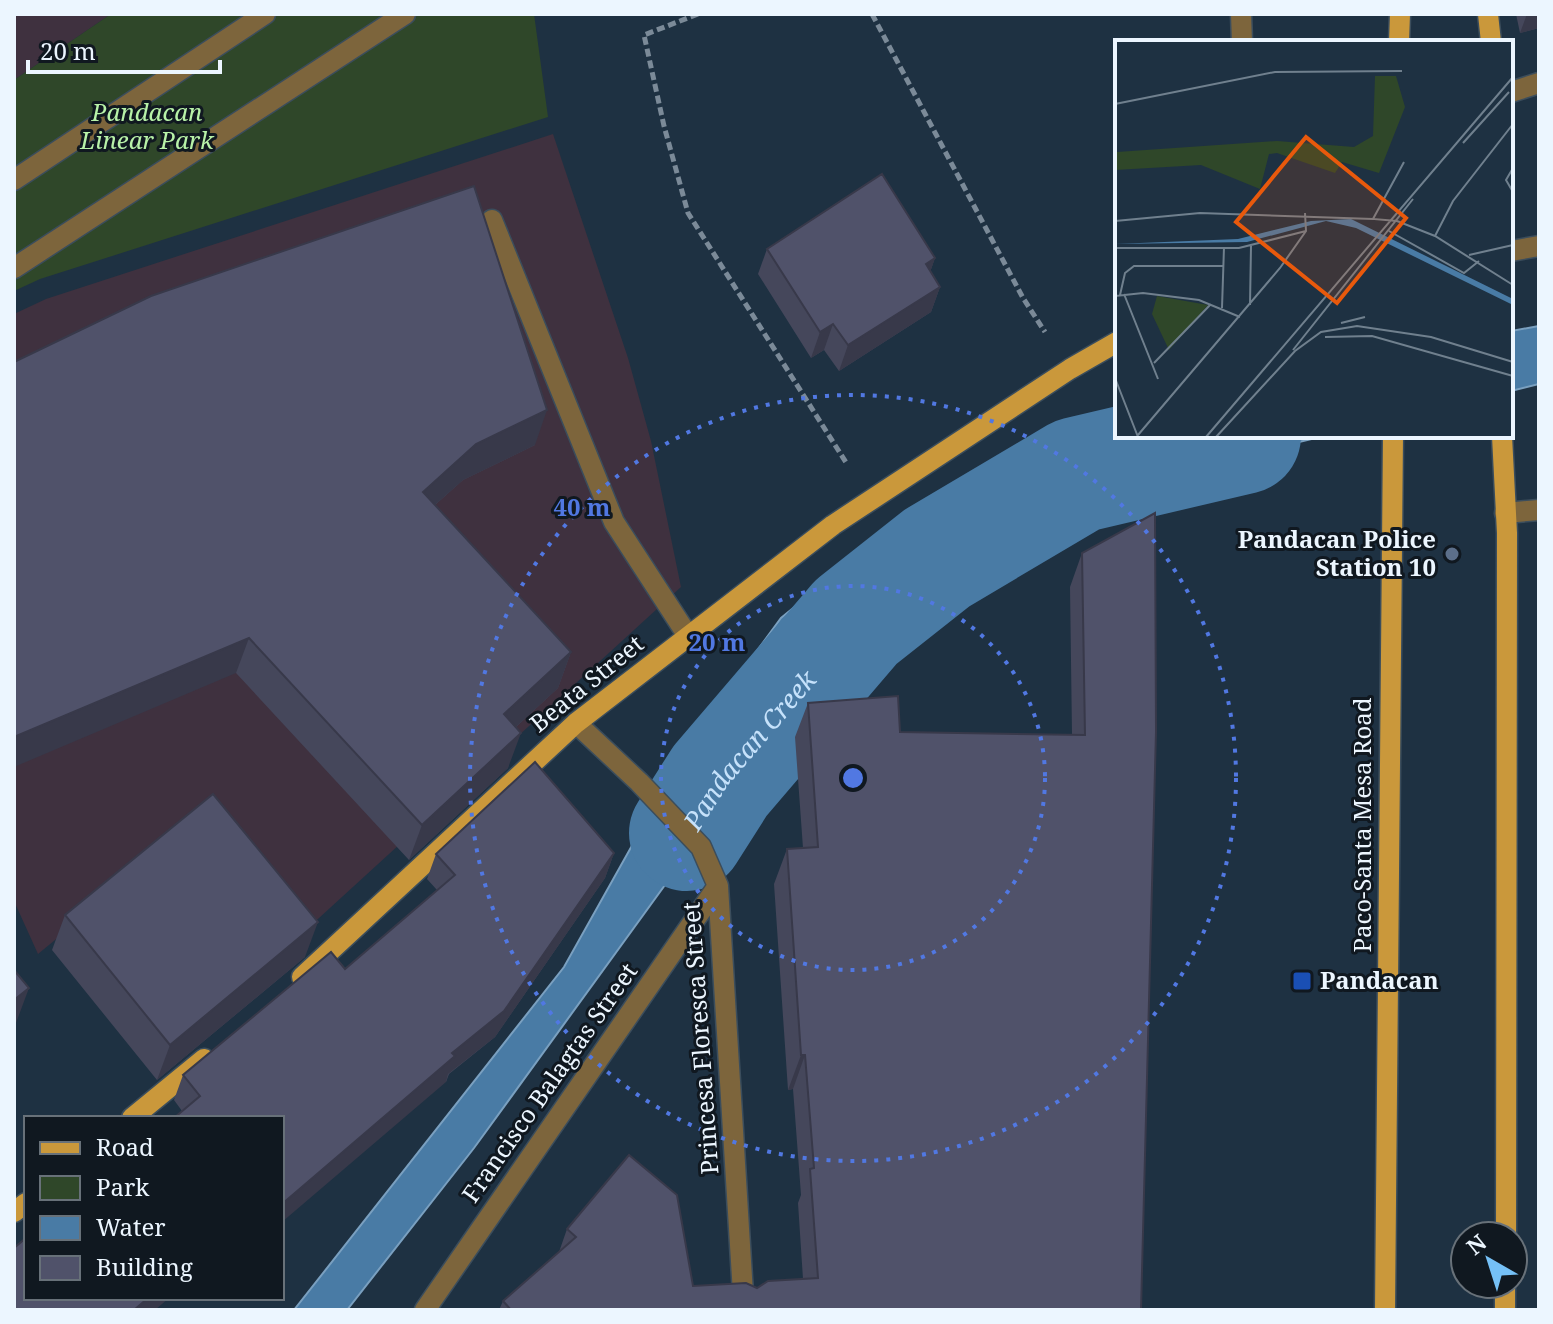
<svg xmlns="http://www.w3.org/2000/svg" width="1553" height="1324" font-family="'Noto Serif',serif">
<rect width="100%" height="100%" fill="#1e3142"/>
<path fill="#3f313f" d="M14,14H111L14,80Z
M553,134L628,358L651,441L681,587L307,929L214,809L38,954L14,901V314L46,299Z"/>
<path fill="#2f4729" d="M111,14H534L548,117L40,279L14,291V80Z"/>
<path fill="#497ba5" stroke="#7aa0c0" stroke-width="2" d="M1539,326V384L1511,391V331Z
M1117,410V436H1324L1166,474L1000,534L829,634L737,782L673,874L474,1148L347,1310H294L564,967L690,742L781,618L909,514L1054,425Z"/>
<g fill="none" stroke-linecap="round" stroke-linejoin="round">
<path stroke="#497ba5" stroke-width="116" id="s1" d="M687,833L720,781L856,622L937,558L1077,475L1243,436"/>
<defs>
<path id="minor" d="M1241,14L1242,42
M1511,92L1539,83
M14,180L265,14
M492,220L614,522L688,636
M1511,251L1539,246
M14,268L405,14
M1505,513L1539,510
M576,723L639,782L701,847L718,886L744,1310
M425,1310L718,886"/>
<path id="major" d="M1488,14L1491,42
M1399,42L1400,14
M1502,436L1507,533L1506,1236
M302,977L576,723L833,525L1070,369L1117,342
M132,1118L204,1059
M14,1212L26,1203
M1385,1310L1393,436
M1505,1310V1284"/>
</defs>
<use href="#minor" stroke="#3b4d5c" stroke-width="23"/>
<use href="#major" stroke="#3b4d5c" stroke-width="23"/>
<path stroke="#7b8a98" stroke-width="5" stroke-dasharray="8 4" stroke-linecap="butt" d="M698,14L644,35L664,126L688,213L847,464
M872,14L1023,298L1045,332"/>
<use href="#minor" stroke="#7d653c" stroke-width="20"/>
<use href="#major" stroke="#ca983b" stroke-width="20"/>
</g>
<path fill="#45475b" d="M1516,14H1539V28L1520,33Z
M767,249L935,258L930,272L940,287L931,312L839,371L824,350L811,358L758,274Z
M14,362L535,445L463,480L435,505L571,652L558,688L516,727L508,768L409,860L236,673Z
M1082,553L1141,1310H499L503,1301L559,1252L567,1229L693,1286L757,1288L803,1279L798,1203L801,1195L793,1089L788,1090L774,884L787,849L803,848L795,737L808,703L900,732L1072,735L1070,587Z
M614,853L605,878L495,1037L449,1074L446,1082L182,1111L174,1100L183,1075L345,969L437,890L427,879L436,854Z
M65,915L305,957L157,1080L52,950Z"/>
<path fill="#38394a" d="M1527,14H1539V28L1520,33Z
M935,258L926,284V264Z
M940,287L931,312L839,371L848,345Z
M833,324L824,350L811,358L820,332Z
M547,410L535,445L463,480L410,527L423,492L476,444Z
M249,638L236,673L14,767V737Z
M571,652L558,688L491,750L504,714Z
M521,733L508,768L409,860L422,825Z
M614,853L605,878L495,1037L448,1074L446,1082L282,1222V1204L452,1053Z
M318,922L305,957L157,1080L170,1045Z
M29,988L16,1023L14,1025V1000Z
M801,1055H805L793,1089L788,1090Z
M148,1298H169L155,1310H134Z"/>
<path fill="#50526a" stroke="#38394a" stroke-width="2" d="M882,174L935,258L926,264L940,287L848,345L833,324L820,332L767,249Z
M474,186L547,410L476,444L423,492L571,652L504,714L521,733L422,825L249,638L14,737V362L151,296Z
M1155,513L1156,731L1141,1310H511L503,1301L576,1237L567,1229L629,1155L677,1195L693,1286L746,1283L757,1288L768,1281L818,1278L810,1169L814,1168L805,1055H801L787,849L818,847L808,703L898,696L900,732L1085,735L1082,553Z
M535,762L614,853L504,1011L452,1053L455,1056L282,1204V1118H174L200,1096L183,1075L331,952L345,969L455,875L436,854Z
M213,794L318,922L170,1045L65,915Z
M14,970L29,988L14,1000Z
M26,1238V1298H148L134,1310H14V1248Z"/>
<g fill="none" stroke="#5178e2" stroke-width="4" stroke-dasharray="4 8">
<circle cx="853" cy="778" r="192"/>
<circle cx="853" cy="778" r="383"/>
</g>
<circle fill="#5c6f8a" stroke="#101820" stroke-width="3" cx="1452" cy="554" r="8"/>
<rect fill="#1a4fb4" stroke="#101820" stroke-width="3" x="1292" y="971" width="20" height="20" rx="4"/>
<g text-anchor="middle" stroke-width="6" stroke-linejoin="round" paint-order="stroke">
<g font-size="24" font-style="italic" fill="#b8f2a8" stroke="#101820">
<text x="147" y="121">Pandacan<tspan x="147" dy="28">Linear Park</tspan></text>
</g>
<g font-size="24" font-weight="bold" fill="#ecf6ff" stroke="#101820" text-anchor="end">
<text x="1436" y="548">Pandacan Police<tspan x="1436" dy="28">Station 10</tspan></text>
<text x="1320" y="989" text-anchor="start">Pandacan</text>
</g>
<g font-size="24" fill="#ecf6ff" stroke="#101820">
<text transform="translate(587 684) rotate(-39)" y="8">Beata Street</text>
<text transform="translate(1363 825) rotate(-90)" y="8">Paco-Santa Mesa Road</text>
<text transform="translate(701 1038) rotate(-94)" y="8">Princesa Floresca Street</text>
<text transform="translate(550 1083) rotate(-55)" y="8">Francisco Balagtas Street</text>
</g>
<g font-size="26" font-style="italic" fill="#c6e2fb" stroke="#101820">
<text dy="9" stroke="none"><textPath href="#s1" startOffset="104">Pandacan Creek</textPath></text>
</g>
</g>
<g transform="translate(1115 40)">
<rect width="398" height="398" fill="#1e3142"/>
<path d="M260,36H281L290,67L264,133L227,122L220,133L162,113L154,114L145,149L86,125L0,130L2,112L162,101L239,107L258,96ZM42,256L93,265L54,310L37,274Z" fill="#2f4729"/>
<path d="M236,179L398,259V265L241,188L211,181L132,202L0,204L123,199L196,181Z" fill="#497ba5"/>
<path fill="none" stroke="#70808e" stroke-width="2" d="M0,64L160,32L287,31M348,103L394,52M289,122L258,179L282,181L320,196L398,245M398,128L391,140L398,152M0,181L85,173L258,179M274,191L349,233L364,221M320,196L338,161L398,84M0,208H124L191,191M354,215L398,205M9,254L43,339M5,255L10,233L19,226H108M0,256L28,253L84,260L125,277M135,265L136,206M107,268L109,207M226,283L250,277M210,297L257,296L398,336M178,310L298,159M39,323L96,264M0,338L23,397M23,395L165,228L191,191L190,173M91,397L398,37M101,397L180,311L206,292L242,286L316,297L398,322"/>
<path fill="#e8590c" fill-opacity="0.15" stroke="#e8590c" stroke-width="4" d="M191,97L291,178L222,263L121,182Z"/>
<rect width="398" height="398" fill="none" stroke="#ecf6ff" stroke-width="4"/>
</g>
<circle cx="853" cy="778" r="12" fill="#5178e2" stroke="#101820" stroke-width="4"/>
<g font-size="24" text-anchor="middle" font-weight="bold" fill="#5178e2" stroke="#101820" stroke-width="6" stroke-linejoin="round" paint-order="stroke">
<text x="582" y="516">40 m</text>
<text x="717" y="651">20 m</text>
</g>
<rect width="1553" height="1324" fill="none" stroke="#ecf6ff" stroke-width="32"/>
<rect x="24" y="1116" width="260" height="184" fill="#101820" stroke="#687179" stroke-width="2"/>
<rect x="40" y="1142" width="40" height="12" fill="#ca983b" stroke="#687179" stroke-width="2"/>
<text x="96" y="1156" font-size="24" fill="#ecf6ff">Road</text>
<rect x="40" y="1176" width="40" height="24" fill="#2f4729" stroke="#687179" stroke-width="2"/>
<text x="96" y="1196" font-size="24" fill="#ecf6ff">Park</text>
<rect x="40" y="1216" width="40" height="24" fill="#497ba5" stroke="#687179" stroke-width="2"/>
<text x="96" y="1236" font-size="24" fill="#ecf6ff">Water</text>
<rect x="40" y="1256" width="40" height="24" fill="#50526a" stroke="#687179" stroke-width="2"/>
<text x="96" y="1276" font-size="24" fill="#ecf6ff">Building</text>
<g transform="translate(1489 1260) rotate(321)"><circle r="38" fill="#101820" stroke="#687179" stroke-width="2"/>
<path d="M0-6L14 30L0 20L-14 30Z" fill="#75c0f6"/>
<text y="-12" font-size="22" font-weight="bold" text-anchor="middle" fill="#ecf6ff">N</text>
</g>
<path d="M28 60v12h192v-12" fill="none" stroke="#ecf6ff" stroke-width="4"/>
<text x="40" y="60" font-size="24" fill="#ecf6ff" stroke="#101820" stroke-width="6" paint-order="stroke">20 m</text>
</svg>
